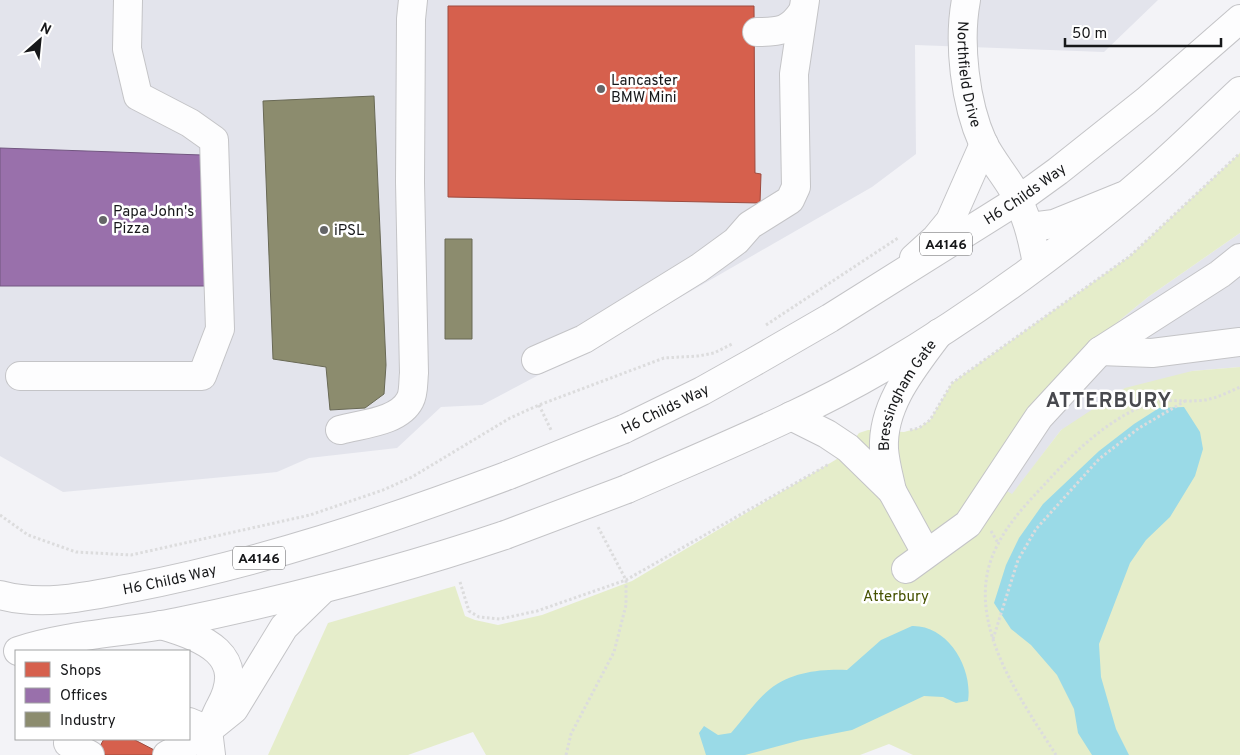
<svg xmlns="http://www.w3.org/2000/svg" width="1240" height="755" font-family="Overpass,sans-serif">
<rect width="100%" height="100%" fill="#f3f3f7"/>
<path fill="#e3e4ec" d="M0,0H1158L1104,52L915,45L916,154L872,187L618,333L482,405L441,407L397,448L309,458L277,472L63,492L0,456Z
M1240,233V367L1192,371L1061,430L1012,495L986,479L1033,404L1074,358L1148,297Z"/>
<path fill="#e5edca" d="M1240,153V233L1148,297L1074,358L1033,404L986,479L1012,494L1061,430L1125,388L1192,371L1240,367V755H913L889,744L860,755H486L473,732L408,755H268L328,623L455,586L465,616L475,620L498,625L542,615L632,581L842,456L859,433L868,430L904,432L919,428L930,420L952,383L1130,256Z"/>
<path fill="#9adae7" d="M1184,407L1200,432L1203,449L1195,476L1170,517L1146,540L1130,563L1099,644L1101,677L1116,729L1129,755H1092L1078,733L1074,709L1057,675L1031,645L1011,629L994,603L1006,565L1019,538L1043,504L1099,451L1134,424L1159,408Z
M912,626C948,625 973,668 968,701L956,703L943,697L924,696L852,730L801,740L745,755H706L699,733L704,726L718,735L731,733C743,720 756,700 770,689C792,672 820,669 847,670L881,640Z"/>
<path fill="#d6604d" stroke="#9d4a3e" d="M448,6H754L755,173L761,174L760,203L448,197Z
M104,739H133L160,753L158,755H95Z"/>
<path fill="#9970ab" stroke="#725680" d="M0,148L202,155L212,286H0Z"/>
<path fill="#8c8c6e" stroke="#696955" d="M374,96L386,365L384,394L365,408L330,410L326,367L273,359L263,101Z
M445,239H472V339H445Z"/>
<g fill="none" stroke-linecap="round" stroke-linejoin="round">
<defs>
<g id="minor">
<path id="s1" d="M966,0C958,43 965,103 983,143C991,159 1003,173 1012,188C1026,213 1032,236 1037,264"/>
<path d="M757,32C780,32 790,31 803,11"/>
<path d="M1030,227L1054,224L1123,196"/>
<path d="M914,258L936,238L950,221L984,144"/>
<path d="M1100,351L1152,353L1240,342"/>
<path d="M536,360L584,339L699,268L736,241L750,225L790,200L796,187L794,74L805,0"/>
<path d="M20,376H202L220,329L214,140L190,123L138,96L127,49L128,0"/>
<path d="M791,416L827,434L848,448L892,491L926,553"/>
<path d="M340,430C361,424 399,422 410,400C414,393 413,381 414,373L410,182L411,19L413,0"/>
<path id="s2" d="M892,491C889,477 885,463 884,449C882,404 914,367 939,333"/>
<path d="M906,569L968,524L1039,417L1100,351L1220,274L1240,258"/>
<path d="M161,625C203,637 249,655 220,707C216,714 213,725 207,730C196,741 180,748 167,755"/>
<path d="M189,722L208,730L234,709L284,627L323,589"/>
<path d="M208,730L211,755"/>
<path d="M68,743L90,755"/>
</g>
<g id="highway">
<path id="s3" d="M624,429L702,391L752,363L830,318L1018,200L1058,171L1146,101L1240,19"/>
<path d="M627,489C713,451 801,416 883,368C974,315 1072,243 1152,173C1182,147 1211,118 1240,91"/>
<path id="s4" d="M0,595C44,607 88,596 131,588C261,563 386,521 509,475"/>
<path d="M18,651C70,634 125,633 178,622C289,599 398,571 505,535"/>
</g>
</defs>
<use href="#minor" stroke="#c4c4c7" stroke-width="30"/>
<use href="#highway" stroke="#c4c4c7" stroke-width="30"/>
<path stroke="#dcdcdd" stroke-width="3" stroke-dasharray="2.5 2.5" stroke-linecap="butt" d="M766,325L898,238
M539,405L552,432
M910,430L919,428L930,420L952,383L1130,256L1240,153
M0,515L28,535L76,552L131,555L310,515L383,490L412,477L510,418L539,405L664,358L698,356L714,353L732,344
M991,531L998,543
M460,582L469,611L479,617L500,619L537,611L626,580L829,464
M993,639L1018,560L1036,529L1099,459L1139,428L1187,400
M566,755L571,734L614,652L626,605V580L597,525
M1056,755C1019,696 959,616 998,544C1009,522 1028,502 1045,484C1072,454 1106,421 1145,405C1165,397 1184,403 1205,400C1217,398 1229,392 1240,387"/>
<use href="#minor" stroke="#fdfdfe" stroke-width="28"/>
<use href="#highway" stroke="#fdfdfe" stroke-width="28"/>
<defs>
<path id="highway-bridge" d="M509,475L624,429
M505,535L627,489"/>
</defs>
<use href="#highway-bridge" stroke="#c4c4c7" stroke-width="30" stroke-linecap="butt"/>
<use href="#highway-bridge" stroke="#fdfdfe" stroke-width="28"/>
</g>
<g fill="#646567" stroke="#fff" stroke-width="2">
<circle cx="601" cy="89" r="5"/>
<circle cx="103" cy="220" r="5"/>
<circle cx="324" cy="230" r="5"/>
</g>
<g text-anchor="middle" stroke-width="5" stroke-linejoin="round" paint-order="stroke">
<g fill="#fff" stroke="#5d5d5f" stroke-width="1">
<rect x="920" y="232.5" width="52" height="23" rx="4"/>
<rect x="233" y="546.5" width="52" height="23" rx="4"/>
</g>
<g font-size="14" font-weight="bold" fill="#17181a">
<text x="946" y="249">A4146</text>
<text x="259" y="563">A4146</text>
</g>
<g font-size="15" fill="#17181a" stroke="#fff">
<text dy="5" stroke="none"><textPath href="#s1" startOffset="75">Northfield Drive</textPath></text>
<text dy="5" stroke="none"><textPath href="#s3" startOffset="465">H6 Childs Way</textPath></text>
<text dy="5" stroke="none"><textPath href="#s2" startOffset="102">Bressingham Gate</textPath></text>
<text transform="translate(665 409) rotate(-26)" y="5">H6 Childs Way</text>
<text dy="5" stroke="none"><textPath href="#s4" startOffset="172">H6 Childs Way</textPath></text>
</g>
<g font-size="15" fill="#17181a" stroke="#fff" text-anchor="start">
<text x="611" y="85">Lancaster<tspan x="611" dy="17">BMW Mini</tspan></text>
<text x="113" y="216">Papa John's<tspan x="113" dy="17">Pizza</tspan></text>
<text x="334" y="235">iPSL</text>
</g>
<g font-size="15" fill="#465201" stroke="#fff">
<text x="896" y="601">Atterbury</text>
</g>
<g font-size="20" font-weight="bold" letter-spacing="1" fill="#48494e" stroke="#fff">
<text x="1109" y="407">ATTERBURY</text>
</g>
</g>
<rect x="15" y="650" width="175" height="90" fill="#ffffff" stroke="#a2a3a3"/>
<rect x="25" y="662" width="25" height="15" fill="#d6604d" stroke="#a2a3a3"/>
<text x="60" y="675" font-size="15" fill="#17181a">Shops</text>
<rect x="25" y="688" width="25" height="15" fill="#9970ab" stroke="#a2a3a3"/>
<text x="60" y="700" font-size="15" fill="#17181a">Offices</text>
<rect x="25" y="712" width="25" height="15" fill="#8c8c6e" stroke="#a2a3a3"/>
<text x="60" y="725" font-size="15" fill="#17181a">Industry</text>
<g transform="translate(40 40) rotate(27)" stroke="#ffffff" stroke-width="4" paint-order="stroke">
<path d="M0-4L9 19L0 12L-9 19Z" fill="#17181a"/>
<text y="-8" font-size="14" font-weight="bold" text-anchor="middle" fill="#17181a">N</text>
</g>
<path d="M1065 38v8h156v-8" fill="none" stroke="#17181a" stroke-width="2.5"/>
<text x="1072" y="38" font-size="15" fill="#17181a" stroke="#ffffff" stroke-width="4" paint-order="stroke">50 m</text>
</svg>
